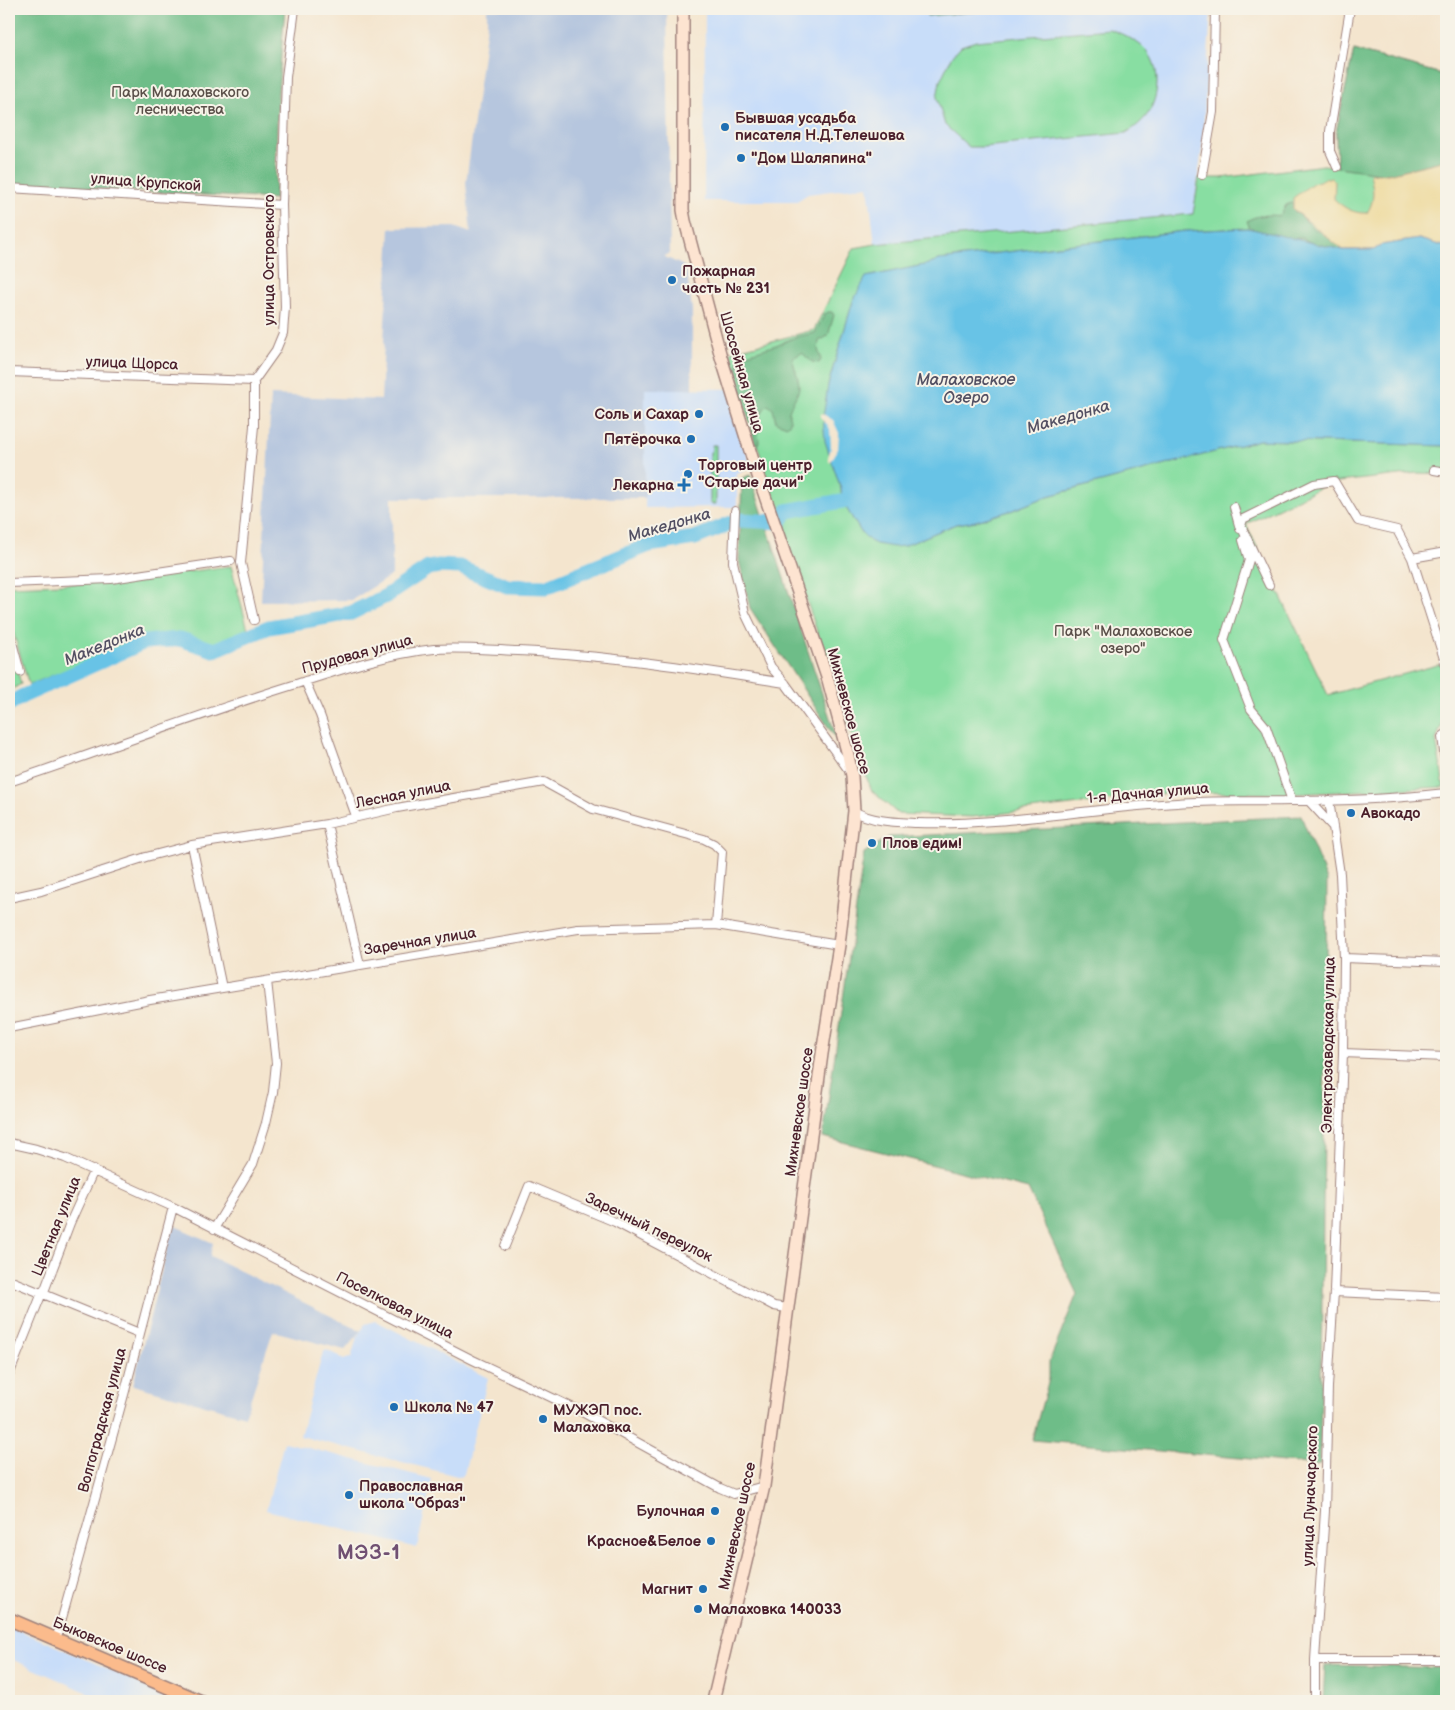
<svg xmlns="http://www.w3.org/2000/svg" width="1455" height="1710" font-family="'Balsamiq Sans',sans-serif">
<rect width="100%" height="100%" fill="#f7f3e8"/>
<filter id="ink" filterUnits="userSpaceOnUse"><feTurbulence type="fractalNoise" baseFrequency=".02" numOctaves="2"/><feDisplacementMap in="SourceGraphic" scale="10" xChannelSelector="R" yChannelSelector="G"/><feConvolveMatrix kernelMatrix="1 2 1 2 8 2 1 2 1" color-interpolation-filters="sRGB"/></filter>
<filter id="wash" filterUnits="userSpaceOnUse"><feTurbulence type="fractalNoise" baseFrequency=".0096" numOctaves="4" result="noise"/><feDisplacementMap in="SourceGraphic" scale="20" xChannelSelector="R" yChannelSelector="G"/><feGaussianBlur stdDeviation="1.12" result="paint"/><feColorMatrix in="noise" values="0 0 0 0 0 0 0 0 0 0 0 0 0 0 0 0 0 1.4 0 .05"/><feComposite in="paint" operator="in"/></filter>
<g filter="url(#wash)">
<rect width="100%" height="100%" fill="#f4e5ce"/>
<path fill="#c8ddf9" d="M705,9H1211L1202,148L1193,214L875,244L868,186L808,194L797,201H704Z
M645,388L729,389L751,467L737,473V507L645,508Z
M376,1321L488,1378L464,1474L461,1477L300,1436L323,1352L327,1350L344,1359L351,1358L357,1337L365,1324Z
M284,1442L432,1479L417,1548L266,1510Z
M9,1626L182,1701H107L9,1658Z"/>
<path fill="#b6c6de" d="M487,9H667L670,254L663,256L686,267L692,309V389H645V498H392V575L352,600L261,601L271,395L381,400L390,228L454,227L471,233L466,183L487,24Z
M173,1225L213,1243L210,1256L361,1331L345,1350L273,1331L245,1416L133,1385Z"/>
<path fill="#88dea2" stroke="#697e66" d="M926,9H1006L927,16Z
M1109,29C1121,33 1133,39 1143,47C1162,64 1160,96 1147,115C1141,123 1134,128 1126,133L983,147H969L945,125L937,98L940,81L952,56L961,46L976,41Z
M1354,50L1445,75L1446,71V247L1419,239L1343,250L1248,228L1185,231L939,260L934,263L867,277L853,301L828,385L831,458L841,489L842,501L861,532L911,543L956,524L976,521L1013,510L1048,496L1259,440L1446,446V474L1417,473L1330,483L1246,524L1328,695L1441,664L1446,679V713L1436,740L1444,787L1292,794L1178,792L973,817L898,814L872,791L866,776L780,522L730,352L814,330L854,248L876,244L1193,214L1199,178H1221L1324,165L1337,167L1336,132Z
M712,445H716V504H710V452L712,451Z
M231,566L249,633L214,647L179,636L143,638L29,685L9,618V586L112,582Z
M9,640L21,684L9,691Z"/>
<path fill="#6ebd88" stroke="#5c6e5a" d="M9,9H285L278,93L275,199L9,184Z
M1354,50L1445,75L1446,71V160L1388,174L1337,167L1336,132Z
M1291,203L1295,206V212C1309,219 1309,233 1328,232L1342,247L1339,249C1331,247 1322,246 1314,244C1309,243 1306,238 1300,238C1290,238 1291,244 1281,236C1271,237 1256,232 1249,226L1247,221C1255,215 1270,214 1280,216L1286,205Z
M828,312H832L834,315L828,336L819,341L818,349L821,360L819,363L812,362L802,353L792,358C794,366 799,379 799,386C799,395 791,402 789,412C788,418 793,421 787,426L776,422L773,409L768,405C756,415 758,429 759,443L755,444L738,380L737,365L741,359L747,354L776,345L796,337L815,333L825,314Z
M750,475L838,742L750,608L739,560L742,478Z
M1301,816L1327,880L1320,1465L1032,1440L1049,1379V1362L1077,1294L1028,1189L823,1137L864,853L889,837Z
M1325,1665L1446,1668V1701H1323Z"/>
<path fill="#eeda9e" stroke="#9c7c64" d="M1446,160V247L1419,239L1381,245L1374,250H1343L1293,209V198L1313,183L1331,177L1335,181L1334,199C1344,208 1354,214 1367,213C1376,199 1373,188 1370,173L1388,174Z"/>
<path fill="#68c3e6" stroke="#597188" d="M1248,228L1343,250H1374L1381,245L1419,239L1446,247V446L1259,440L1048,496L1013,510L976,521L956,524L904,546L894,547L876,544L870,541L861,532L842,501L841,489L825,441L823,418L828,385L853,301L866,277L933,263L939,260L1185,231Z"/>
<path fill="#f4e5ce" d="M821,413L833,420L839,433L838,449L830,463L828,457L831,448L830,429L827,424L821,419Z"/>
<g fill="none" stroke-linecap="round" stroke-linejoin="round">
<path stroke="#68c3e6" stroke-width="15" d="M9,704L23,696L145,642L180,639L214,650L269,627L351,613L386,596L428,568L439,566L460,567L507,586L546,587L649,545L695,538L739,520L780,522L787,511L842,501L861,495"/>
</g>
</g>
<g filter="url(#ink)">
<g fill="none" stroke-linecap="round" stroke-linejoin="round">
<defs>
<path id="street" d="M1337,167L1330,151V131L1350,9
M1202,175L1213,112L1215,9
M9,188L282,205
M9,372L254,381
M1434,470L1446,472
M1234,507L1240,529
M735,511L733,562L745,613L771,667L785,683L850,772
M1243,540L1249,560L1224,640L1251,709L1266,727L1292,801
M1412,558L1446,552
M9,583L111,579L231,561
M1269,585L1241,526L1243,519L1314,484L1334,481L1358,521L1397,530L1412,558L1446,665
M254,620L241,563L254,426V381L276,350L283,333L285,307L282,205L286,77L295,9
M9,631L20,672
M305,681L320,715L356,816
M1446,734L1442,737L1446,766
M9,782C103,751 196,715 290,686C337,671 385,654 434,649C462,647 490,650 518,651C608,655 697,669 785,683
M1308,800L1332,826
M854,811C872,822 897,822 917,823C1004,826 1090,808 1177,803C1216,800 1253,802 1291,801C1343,801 1395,799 1446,793
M327,824L360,965
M192,845L222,988
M9,898L41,891L146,857L192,845L327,824L397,808L544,782L593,809L704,839L714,844L722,852L716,925
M1344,958L1446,962
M9,1028L150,1000L578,929L716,925L839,945
M1343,1053L1446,1057
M9,1143L36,1149L65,1158L173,1207L473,1360L584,1413L720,1488L734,1494L764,1486
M214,1229L253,1164L266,1123L273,1092L276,1063L267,981
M505,1246L529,1186L615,1222L774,1306L787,1308
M9,1280L139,1333
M1334,1292L1446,1297
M9,1375L42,1293L45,1289L70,1223L94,1170
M56,1640L125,1391L173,1207
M1315,1660H1446
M1315,1701V1660L1325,1511L1328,1387L1334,1292L1343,1053L1344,958L1340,874L1329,800"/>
<path id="secondary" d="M683,9V210L685,221L721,357L755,467L828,680L848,755L852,776L854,811L839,945L822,1054L764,1486L713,1701"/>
<path id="primary" d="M9,1619L200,1701"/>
</defs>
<use href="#street" stroke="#9f827c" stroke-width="10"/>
<use href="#secondary" stroke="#9f827c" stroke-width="14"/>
<use href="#primary" stroke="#9f827c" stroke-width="15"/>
<use href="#street" stroke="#fff" stroke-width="8"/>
<use href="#secondary" stroke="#fde4d1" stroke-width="11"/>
<use href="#primary" stroke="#fbbb8c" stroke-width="12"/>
</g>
</g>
<g fill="#1f6fb2" stroke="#f7f3e8" stroke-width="2">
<circle cx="725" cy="127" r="5"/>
<circle cx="741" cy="158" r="5"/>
<circle cx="672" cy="280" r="5"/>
<circle cx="699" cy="414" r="5"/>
<circle cx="691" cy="439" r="5"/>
<circle cx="688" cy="474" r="5"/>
<path d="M681.5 477.5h5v5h5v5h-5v5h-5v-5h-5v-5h5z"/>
<circle cx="1351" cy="813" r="5"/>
<circle cx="872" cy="843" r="5"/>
<circle cx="394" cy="1407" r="5"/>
<circle cx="543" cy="1419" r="5"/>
<circle cx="349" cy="1495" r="5"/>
<circle cx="715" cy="1511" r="5"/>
<circle cx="711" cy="1541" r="5"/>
<circle cx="703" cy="1589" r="5"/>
<circle cx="698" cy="1609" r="5"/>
</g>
<g text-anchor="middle" stroke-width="4" stroke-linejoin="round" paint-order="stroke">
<g font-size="15" fill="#5a4f49" stroke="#f7f3e8">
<text x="180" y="97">Парк Малаховского<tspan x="180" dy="17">лесничества</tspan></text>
<text x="1123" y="636">Парк "Малаховское<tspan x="1123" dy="17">озеро"</tspan></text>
</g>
<g font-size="15" font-weight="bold" fill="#4a1f2b" stroke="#f7f3e8" text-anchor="start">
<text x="735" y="123">Бывшая усадьба<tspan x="735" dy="17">писателя Н.Д.Телешова</tspan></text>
<text x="751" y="163">"Дом Шаляпина"</text>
<text x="682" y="276">Пожарная<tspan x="682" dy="17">часть № 231</tspan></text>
<text x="689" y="419" text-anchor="end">Соль и Сахар</text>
<text x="681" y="444" text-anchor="end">Пятёрочка</text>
<text x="698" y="470">Торговый центр<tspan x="698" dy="17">"Старые дачи"</tspan></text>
<text x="674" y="490" text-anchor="end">Лекарна</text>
<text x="1361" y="818">Авокадо</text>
<text x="882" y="848">Плов едим!</text>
<text x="404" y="1412">Школа № 47</text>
<text x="553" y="1415">МУЖЭП пос.<tspan x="553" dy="17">Малаховка</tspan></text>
<text x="359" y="1491">Православная<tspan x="359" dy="17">школа "Образ"</tspan></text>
<text x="705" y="1516" text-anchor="end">Булочная</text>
<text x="701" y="1546" text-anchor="end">Красное&amp;Белое</text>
<text x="693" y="1594" text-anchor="end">Магнит</text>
<text x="708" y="1614">Малаховка 140033</text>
</g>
<g font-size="15" fill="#4a1f2b" stroke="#f7f3e8">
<text transform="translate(146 182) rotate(4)" y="5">улица Крупской</text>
<text transform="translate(269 260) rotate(-90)" y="5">улица Островского</text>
<text transform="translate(132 363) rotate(2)" y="5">улица Щорса</text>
<text transform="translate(742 372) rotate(74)" y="5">Шоссейная улица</text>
<text transform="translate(357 654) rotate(-15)" y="5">Прудовая улица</text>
<text transform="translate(849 711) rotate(75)" y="5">Михневское шоссе</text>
<text transform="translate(1148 793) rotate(-5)" y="5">1-я Дачная улица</text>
<text transform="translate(403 794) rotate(-11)" y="5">Лесная улица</text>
<text transform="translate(420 941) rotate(-9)" y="5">Заречная улица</text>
<text transform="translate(1328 1045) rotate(-89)" y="5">Электрозаводская улица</text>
<text transform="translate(799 1112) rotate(-82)" y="5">Михневское шоссе</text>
<text transform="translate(56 1226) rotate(-68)" y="5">Цветная улица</text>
<text transform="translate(649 1227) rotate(26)" y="5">Заречный переулок</text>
<text transform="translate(395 1305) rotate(27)" y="5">Поселковая улица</text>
<text transform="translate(102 1420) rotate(-75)" y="5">Волгоградская улица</text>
<text transform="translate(1310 1496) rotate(-88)" y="5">улица Луначарского</text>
<text transform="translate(737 1526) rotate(-78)" y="5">Михневское шоссе</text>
<text transform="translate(110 1645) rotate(23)" y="5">Быковское шоссе</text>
</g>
<g font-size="16" font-style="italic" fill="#535063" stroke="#f7f3e8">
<text x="966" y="385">Малаховское<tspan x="966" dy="18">Озеро</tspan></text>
<text transform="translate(1068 416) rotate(-16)" y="6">Македонка</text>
<text transform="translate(669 524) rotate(-16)" y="6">Македонка</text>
<text transform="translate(104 644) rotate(-22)" y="6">Македонка</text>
</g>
<g font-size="20" font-weight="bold" letter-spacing="1" fill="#705072" stroke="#f7f3e8">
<text x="369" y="1559">МЭЗ-1</text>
</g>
</g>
<rect width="1455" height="1710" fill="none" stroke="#f7f3e8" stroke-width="30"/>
</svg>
